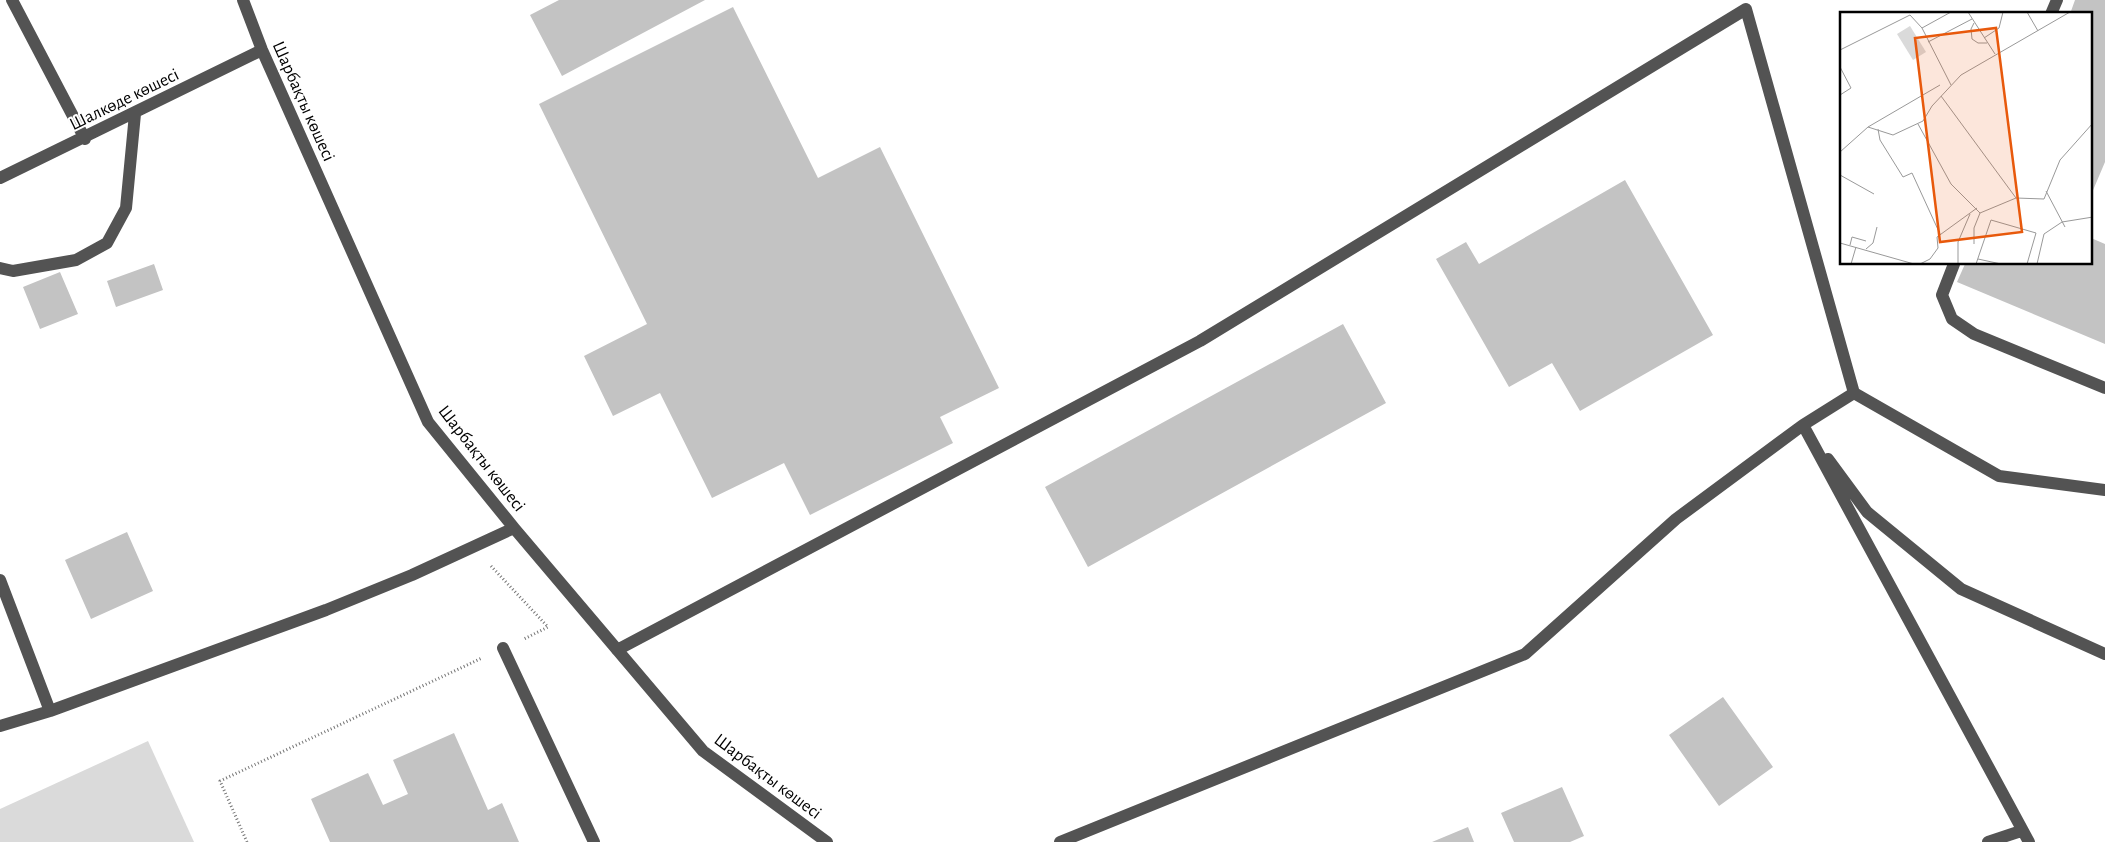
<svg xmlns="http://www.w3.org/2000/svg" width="2105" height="842" font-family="'Alegreya Sans',sans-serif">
<rect width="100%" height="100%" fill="#fff"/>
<path fill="#dadada" d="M148,741L194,842H0V809Z"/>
<path fill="#c3c3c3" d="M559,0H705L562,76L530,15Z
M2075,0H2105V162L2091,195V14H2070Z
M733,7L818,178L880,147L999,388L940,417L953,443L810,515L784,463L712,498L660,393L613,416L584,356L647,324L539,104Z
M1625,180L1713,335L1580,411L1552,363L1509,387L1436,259L1466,242L1479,264Z
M2091,238L2105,244V344L1957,282L1965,264H2091Z
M154,264L163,290L116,307L107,281Z
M60,272L78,314L40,329L23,287Z
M1343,324L1386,403L1088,567L1045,487Z
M127,532L153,591L91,619L65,560Z
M1723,697L1773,767L1719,806L1669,735Z
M454,733L488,810L502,803L519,842H330L311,799L368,773L383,805L408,794L393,760Z
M1562,787L1584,836L1570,842H1514L1501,813Z
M1468,827L1474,842H1432Z"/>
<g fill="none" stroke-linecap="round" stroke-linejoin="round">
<path stroke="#757575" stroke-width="3" stroke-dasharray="1 2.5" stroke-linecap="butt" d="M491,566L548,627L524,639
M247,842L220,781L482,658"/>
<path stroke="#535353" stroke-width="12" d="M12,0L85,139
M243,0L262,50L428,422L514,528L703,751L827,842
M2051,14L2057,0
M0,178L262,50
M1954,264L1942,295L1952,319L1974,334L2105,388
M0,268L13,271L76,260L107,243L126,208L135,114
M1854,393L1999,476L2105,490
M1803,425L2029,842
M1828,459L1867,512L1961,589L2105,654
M0,580L50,711
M503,648L594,842
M617,650L1200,341L1746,9L1854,393L1803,425L1676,519L1525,654L1060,842
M0,726L50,711L326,610L412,575L514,528
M1988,842L2021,831"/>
</g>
<g text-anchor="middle" stroke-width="4" stroke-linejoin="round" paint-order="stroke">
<g font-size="18" fill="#000" stroke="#fff">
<text transform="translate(124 99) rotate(-26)" y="6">Шалкөде көшесі</text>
<text transform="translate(304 101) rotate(66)" y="6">Шарбақты көшесі</text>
<text transform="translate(482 458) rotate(52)" y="6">Шарбақты көшесі</text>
<text transform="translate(768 776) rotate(37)" y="6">Шарбақты көшесі</text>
</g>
</g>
<g transform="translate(1840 12)">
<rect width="252" height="252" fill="#fff"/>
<path d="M70,14L86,40L73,48L57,22Z" fill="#dadada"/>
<path fill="none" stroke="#999" stroke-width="1" d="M128,0L155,42M187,0L198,19M134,11L131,17L132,27L138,31H147M82,16L111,0M144,26L159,16L163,0M88,30L132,7M0,38L70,3L82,16L111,73M0,55L11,76L0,83M78,112L111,172L140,201L176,186L101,84M28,115L100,73M38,117L40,128L63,165L72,161L100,222M0,140L28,115L53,123L83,109L92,94L121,63L230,0M0,163L34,182M206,179L225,215M176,186L204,187L220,148L253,111M0,231L74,252M134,232V216L140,201M10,233L12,225L26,229M26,237L33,231L37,215M138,247L161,252M11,252L16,235M80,252L90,247L98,236L97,225L137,196M118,252V230L130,202M136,252L151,208L196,221L187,252M197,252L204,222L222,210L253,205"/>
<path fill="#e8590c" fill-opacity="0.15" stroke="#e8590c" stroke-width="2.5" d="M156,16L182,220L100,230L75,26Z"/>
<rect width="252" height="252" fill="none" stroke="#000" stroke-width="2.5"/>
</g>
</svg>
